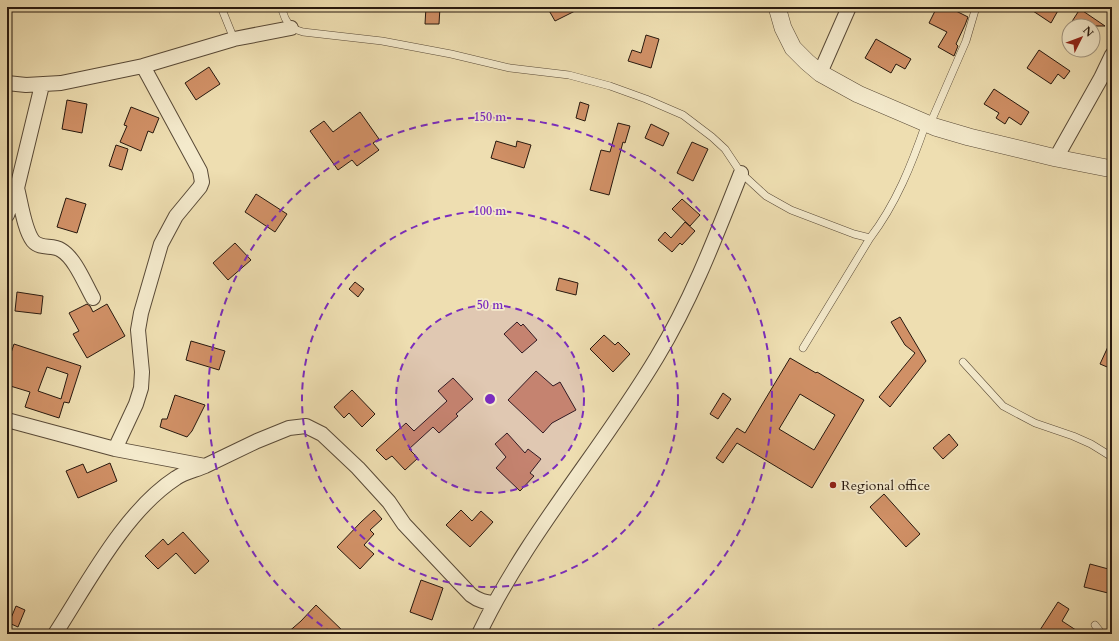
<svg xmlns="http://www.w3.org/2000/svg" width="1119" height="641" font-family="Cardo,serif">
<rect width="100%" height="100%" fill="#eedeb1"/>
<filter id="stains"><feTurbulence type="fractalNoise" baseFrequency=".005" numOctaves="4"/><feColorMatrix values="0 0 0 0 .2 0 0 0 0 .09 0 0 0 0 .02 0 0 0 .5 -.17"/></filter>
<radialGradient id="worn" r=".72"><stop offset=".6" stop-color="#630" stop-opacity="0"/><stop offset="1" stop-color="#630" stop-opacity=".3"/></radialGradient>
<path fill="#d09066" stroke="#27180e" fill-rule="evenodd" d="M426,7H440L439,24H425Z
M547,7H583L555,21Z
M937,7H948L968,17L965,25L956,44L958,46L954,56L938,47L947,32L929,23Z
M1027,7H1060L1051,23Z
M1080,9L1105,26H1069Z
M646,35L659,39L651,68L628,61L632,50L641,53Z
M876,39L911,59L905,69L896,64L891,73L865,58Z
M1039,50L1070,71L1064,79L1058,74L1051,84L1027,68Z
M209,67L220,84L196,100L185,83Z
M994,89L1029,112L1021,125L1009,117L1005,124L996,118L999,113L984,104Z
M67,100L87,104L82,133L62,129Z
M580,102L589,105L585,121L576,118Z
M131,107L159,118L153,133L148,131L141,151L120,142L127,126L124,125Z
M360,112L379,139L373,143L379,150L357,166L352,160L338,170L310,131L324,121L333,132Z
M618,123L630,126L625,143L623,142L609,195L590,190L601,150L610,152Z
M651,124L669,133L663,146L645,138Z
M496,141L516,147L517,141L531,145L524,168L491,158Z
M692,142L708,149L693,181L677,173Z
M116,145L128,149L122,170L109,166Z
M256,194L287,214L275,232L245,212Z
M66,198L86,204L77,233L57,227Z
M682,199L700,215L690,226L672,209Z
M685,222L695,231L682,245L680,243L672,252L658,240L665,232L671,238Z
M235,243L251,260L228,280L213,263Z
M559,278L578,283L576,295L556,290Z
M355,282L364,289L358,297L349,289Z
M17,292L43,296L41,314L15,311Z
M87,304L90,306L93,312L107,304L125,336L87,358L73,334L79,331L69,313Z
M900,317L926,361L890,407L879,397L915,353L905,345L891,322Z
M517,322L521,326L523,324L537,340L522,353L504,334Z
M604,335L615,345L618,342L630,354L613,372L590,349Z
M1112,338V369L1100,364Z
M191,341L225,351L219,370L186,360Z
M14,344L81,366L69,403L64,402L59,418L25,407L30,392L7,385V354L10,356ZM47,367L68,374L61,399L38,391Z
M790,358L816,373L817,372L864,400L812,488L737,443L723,463L716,458L737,428L745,433ZM800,394L835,415L814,450L779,429Z
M536,371L553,386L560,382L576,410L552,423L543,433L508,400Z
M453,378L473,399L456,414L458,416L439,433L433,427L409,449L418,458L405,470L392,456L386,460L376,450L406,423L414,431L447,401L438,391Z
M352,390L375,414L362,427L349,413L344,418L334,407Z
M723,393L731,399L718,419L710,414Z
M175,395L205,405L192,431L187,437L160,427L162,419H167Z
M507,433L525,453L528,449L541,459L530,473L534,476L520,491L496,468L506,457L495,444Z
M949,434L958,445L943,459L933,448Z
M110,463L117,481L78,498L66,471L83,464L87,473Z
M884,494L920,534L906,547L870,507Z
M374,510L382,519L370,530L374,534L364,545L374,554L360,569L337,547L361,522Z
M461,510L472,521L481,511L493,522L470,547L446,525Z
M183,532L209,561L195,574L176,553L158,569L145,556L163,539L168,545Z
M1090,564L1112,570V594L1084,587Z
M421,580L443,588L432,620L410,612Z
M1058,602L1069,609L1062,621L1082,634H1047L1040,630Z
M316,605L346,634H286L301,621Z
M16,606L25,610L18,627L9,623Z"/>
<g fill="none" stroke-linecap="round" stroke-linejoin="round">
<defs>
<path id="service" d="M221,7L234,39
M281,7L285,18L291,28L303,32L382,41L451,54L510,68L569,75L610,86L646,99L683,115L712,137L725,149L741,173L766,196L791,210L854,234L870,238C896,204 912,164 926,123
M930,124L966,41L976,7
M803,348L870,238
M963,362L1003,406L1035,423L1073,436L1091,444L1112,457
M1095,625L1102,634"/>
<path id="minor" d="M820,73L849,7
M7,83L26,85L61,83L143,66L234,39L291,28
M1056,158L1101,78L1112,55
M17,188C21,203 24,229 33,241C41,250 52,244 61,250C75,258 85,284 93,298
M7,215L17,188L42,85
M7,420L115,449L205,466L257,441L289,428L306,426L322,434L358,468L389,502L404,524L471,595C479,601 485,602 494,603
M115,449L136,404L141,388L142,372L138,330L141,313L161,244L176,216L200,187L202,182L200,171L143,66
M55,634C88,583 125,511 176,478C184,472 196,470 205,466
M479,634C526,535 601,451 657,357C692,299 716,236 741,173"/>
<path id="tertiary" d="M777,7L783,28L793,48L807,62L820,73L858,94L935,127L969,137L1056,158L1112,169"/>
</defs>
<use href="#service" stroke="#594a37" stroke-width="8"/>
<use href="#minor" stroke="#594a37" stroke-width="16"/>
<use href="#tertiary" stroke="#594a37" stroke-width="18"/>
<use href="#service" stroke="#f4eacc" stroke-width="7"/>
<use href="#minor" stroke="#f4eacc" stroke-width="14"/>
<use href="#tertiary" stroke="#f4eacc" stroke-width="17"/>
</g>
<circle cx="490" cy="399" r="94" fill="#7b2cbf" fill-opacity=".12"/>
<g fill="none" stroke="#7b2cbf" stroke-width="2" stroke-dasharray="7 5">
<circle cx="490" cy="399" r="94"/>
<circle cx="490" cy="399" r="188"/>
<path d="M332 633A282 282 0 1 1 648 633"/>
</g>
<circle fill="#8f2418" stroke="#f4eacc" stroke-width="1.5" cx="833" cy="485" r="4"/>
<g text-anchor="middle" stroke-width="3.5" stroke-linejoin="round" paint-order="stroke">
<g font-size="14" fill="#27180e" stroke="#f4eacc" text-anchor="start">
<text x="841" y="490">Regional office</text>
</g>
</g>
<circle cx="490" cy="399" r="6" fill="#7b2cbf" stroke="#f4eacc" stroke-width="2"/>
<g font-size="12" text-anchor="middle" font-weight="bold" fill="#7b2cbf" stroke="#f4eacc" stroke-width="3.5" stroke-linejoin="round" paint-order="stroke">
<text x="490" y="121">150 m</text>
<text x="490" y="215">100 m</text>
<text x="490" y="309">50 m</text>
</g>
<rect width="1119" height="641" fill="none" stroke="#eedeb1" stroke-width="24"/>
<rect x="8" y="8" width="1103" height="625" fill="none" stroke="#27180e" stroke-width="2"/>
<rect x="12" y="12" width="1095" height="617" fill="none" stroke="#27180e"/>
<g transform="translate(1081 38) rotate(48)"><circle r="19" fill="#f4eacc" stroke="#a29680"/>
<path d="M0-3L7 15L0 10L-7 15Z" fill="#8f2418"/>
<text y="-6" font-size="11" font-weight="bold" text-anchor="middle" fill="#27180e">N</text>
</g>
<rect width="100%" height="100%" filter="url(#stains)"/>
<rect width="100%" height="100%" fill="url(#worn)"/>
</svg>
